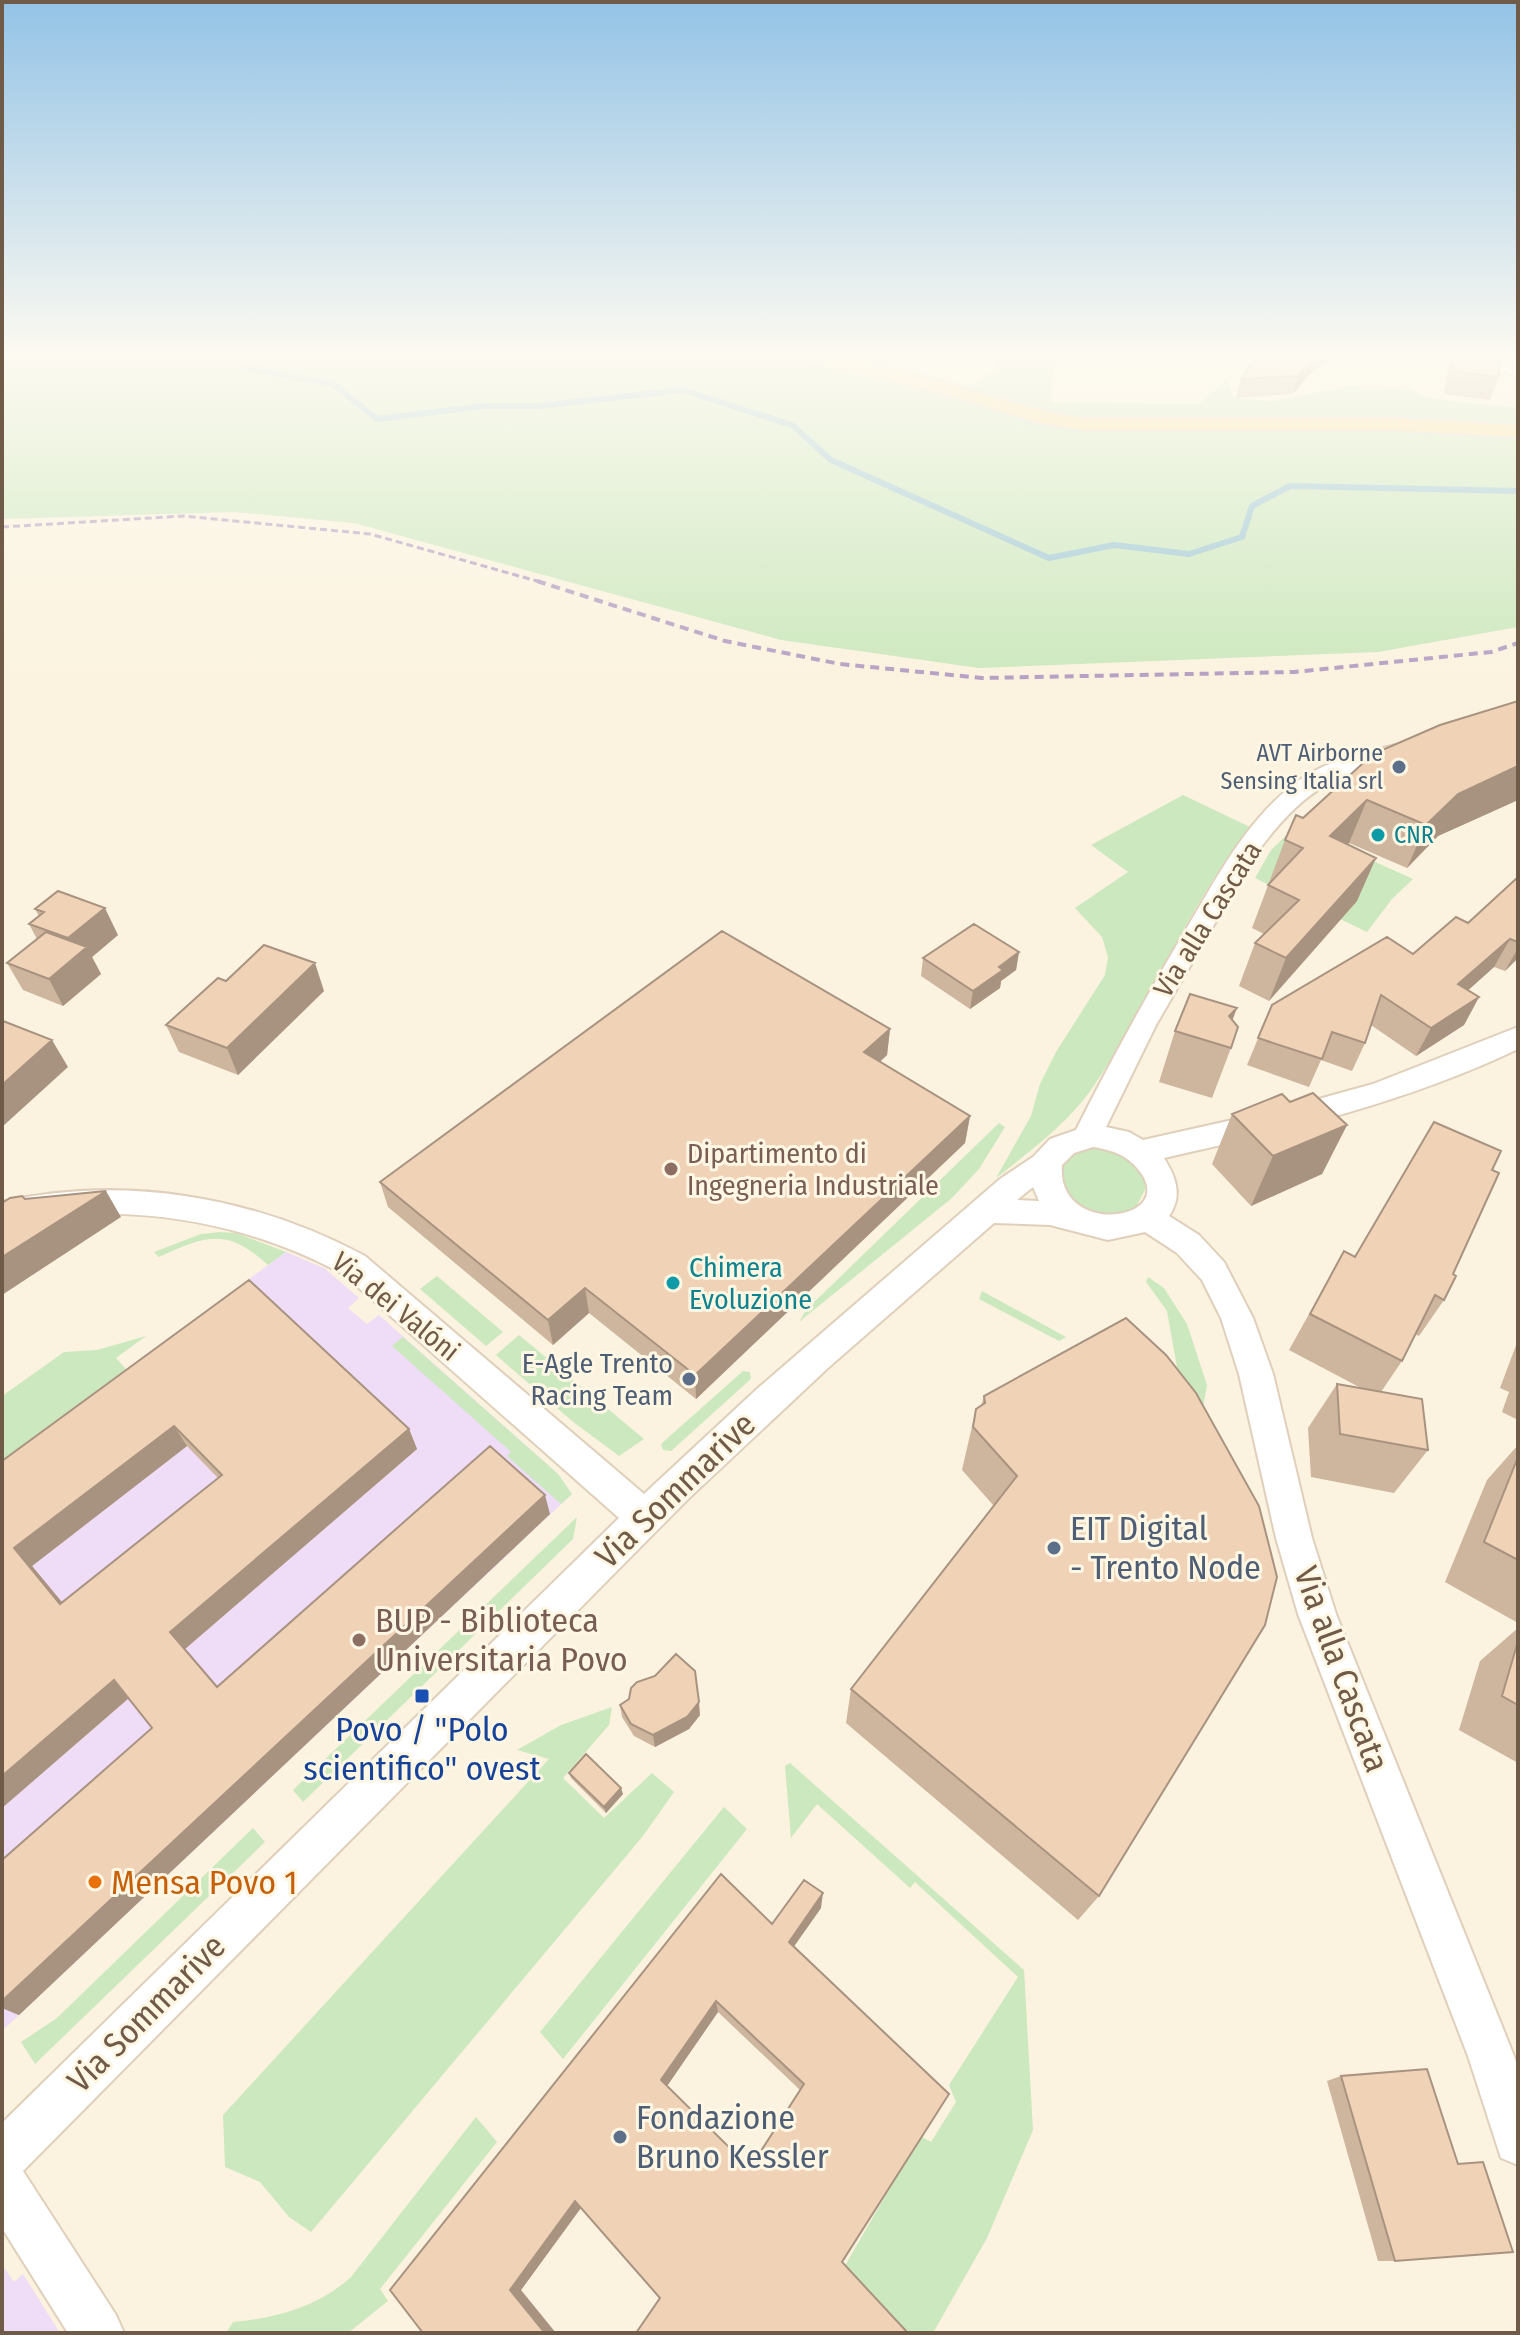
<svg xmlns="http://www.w3.org/2000/svg" width="1520" height="2335" font-family="'Fira Sans Condensed',sans-serif">
<rect width="100%" height="100%" fill="#fbf3df"/>
<path fill="#efdcf7" d="M286,1252L324,1268L359,1298L348,1308L367,1324L379,1315L558,1474L572,1494L2,2031V1460Z
M2,2265L14,2282L23,2274L60,2333H2Z"/>
<path fill="#cce8be" d="M2,357H890L888,368L969,387L997,369L999,357L1055,359L1051,402L1199,404L1227,379L1234,398L1273,401L1348,386L1410,389L1423,396L1458,402L1515,407L1518,378V627L1378,652L979,668L781,640L354,523L234,512L2,519Z
M1183,795L1250,827C1187,907 1149,1006 1091,1090C1066,1125 1030,1151 996,1178L1031,1116L1040,1084L1056,1052L1105,975L1108,957L1102,937L1075,908L1128,872L1091,845Z
M1296,826L1413,879L1392,899L1367,932L1255,878L1271,850Z
M999,1123L1005,1127L979,1169L952,1198L799,1322L806,1310Z
M1088,1148C1115,1148 1141,1158 1146,1188L1136,1207C1081,1233 1023,1167 1088,1148Z
M220,1232L236,1233L286,1252L268,1265C227,1228 207,1235 159,1257L154,1252L201,1234Z
M437,1276L503,1332L486,1346L420,1289Z
M1148,1277L1164,1288L1187,1324L1207,1385L1202,1413L1178,1373L1167,1311L1146,1282Z
M982,1291L1066,1337L1059,1341L979,1299Z
M519,1335L644,1439L619,1456L572,1421L496,1355Z
M146,1336L116,1358L126,1369L2,1460V1396L64,1352L97,1350Z
M403,1337L558,1474L572,1494L561,1504L507,1456L511,1452L392,1346Z
M743,1371L750,1372L751,1379L671,1451L663,1450L661,1444Z
M577,1517L573,1539L303,1802L293,1790Z
M612,1707L609,1725L563,1778L604,1818L652,1773L674,1792L643,1836L311,2232L289,2217L260,2182L225,2167L223,2115L549,1759L517,1750L561,1725Z
M790,1763L1024,1970L1033,2130L987,2238L933,2333H873L843,2269L920,2136L931,2142L956,2102L949,2085L1018,1977L915,1882L910,1888L817,1804L791,1838L785,1766Z
M724,1807L747,1829L563,2059L540,2032Z
M253,1828L265,1842L35,2064L21,2042L57,2018Z
M476,2117L497,2142L380,2289L388,2301L348,2333H226L233,2322C276,2318 318,2307 351,2277Z"/>
<g fill="none" stroke-linecap="round" stroke-linejoin="round">
<path stroke="#9bc7d5" stroke-width="6" d="M239,357L245,368L333,384L377,419L484,406H540L682,390L792,425L831,460L1049,558L1114,545L1189,554L1242,537L1252,506L1290,486L1518,491"/>
<defs>
<path id="minor" d="M1450,357H1478L1518,366V376Z
M1407,742L1418,749L1415,754C1330,776 1305,787 1252,859L1156,1025L1106,1127L1129,1132L1143,1140L1286,1108L1373,1084L1518,1027V1049C1405,1103 1285,1131 1164,1158C1176,1177 1183,1196 1169,1216L1199,1235L1224,1262L1253,1318L1273,1374L1312,1538L1336,1614L1514,2056L1518,2067V2165L1501,2158L1468,2056L1298,1614L1276,1538L1239,1374L1221,1318L1202,1280L1177,1253L1145,1232L1108,1240L1050,1225L994,1223L829,1367L687,1500L23,2171L116,2315L124,2333H68L2,2228V2123L619,1518L343,1274C239,1218 117,1199 2,1226V1202C125,1174 255,1197 365,1256L644,1494L757,1389L1000,1179L1033,1157L1050,1139L1076,1130C1111,1060 1148,993 1188,926C1219,874 1248,818 1298,781C1330,758 1370,752 1407,742ZM1093,1147C1113,1150 1129,1156 1141,1173C1176,1222 1056,1237 1062,1165L1074,1153ZM1033,1187L1039,1201L1017,1200Z"/>
<path id="major" d="M807,357C901,357 989,403 1081,418H1391L1518,425V437L1391,430H1081L1036,422L951,396L810,361Z"/>
</defs>
<use href="#minor" stroke="#dfcfbb" stroke-width="4"/>
<use href="#major" stroke="#ddd7d3" stroke-width="4"/>
<use href="#minor" fill="#fff" fill-rule="evenodd"/>
<use href="#major" fill="#f9dd98" fill-rule="evenodd"/>
<path stroke="#b59fc3" stroke-width="3" stroke-dasharray="7 4" stroke-linecap="butt" d="M2,527L183,516L370,534L544,583"/>
<path stroke="#b59fc3" stroke-width="4" stroke-dasharray="9 6" stroke-linecap="butt" d="M537,581L725,641L840,664L982,678L1294,672L1491,652L1518,643"/>
</g>
<path fill="#ceb59d" fill-rule="evenodd" d="M1257,357H1333L1309,375L1293,394L1236,398L1241,379Z
M1449,357H1500L1499,377L1490,400L1444,394Z
M1518,701V800L1438,836L1407,868L1349,843L1348,845L1357,901L1269,1001L1239,986L1255,943L1264,934L1252,928L1285,840Z
M1518,877V958L1505,971L1494,967L1468,990L1479,997L1464,1025L1416,1056L1371,1025L1365,1043L1352,1071L1321,1060L1309,1087L1247,1065L1272,1005L1413,954L1468,923Z
M35,909L118,935L92,957L101,974L63,1006L23,990L7,963L37,939L29,924L39,916Z
M1019,952L1016,970L1001,981L1000,988L970,1009L921,976L923,958Z
M226,981L324,991L238,1075L179,1052L166,1025Z
M1233,1020L1231,1048L1212,1098L1159,1082L1175,1031Z
M890,1029L887,1055L880,1062L970,1116L965,1143L696,1399L589,1313L553,1345L388,1207L380,1182Z
M1290,1102L1347,1125L1322,1174L1251,1206L1212,1164L1232,1114Z
M1492,1170L1453,1274L1444,1300L1419,1336L1415,1334L1402,1361L1381,1392L1428,1450L1394,1493L1311,1477L1308,1428L1337,1384L1361,1388L1289,1350L1344,1251L1355,1257Z
M249,1280L409,1429L417,1449L185,1649L218,1687L550,1514L19,2015L2,2008V1860L152,1728L128,1699L2,1808V1461ZM187,1446L218,1478L63,1603L32,1566Z
M1126,1318L1099,1896L1078,1920L846,1723L851,1689L994,1506L962,1470L976,1409L981,1406L984,1396Z
M1518,1340V1420L1502,1412L1509,1392L1500,1388Z
M1518,1445V1623L1445,1582L1487,1480Z
M1518,1628V1763L1459,1730L1480,1661Z
M620,1705L700,1715L689,1729L655,1747L634,1736L622,1717Z
M569,1773L623,1794L606,1813L571,1778Z
M821,1908L794,1946L949,2094L660,2298L581,2208L521,2290L423,2333L772,1924ZM718,2012L800,2090L750,2168L667,2086Z
M1341,2076L1395,2261H1378L1327,2081Z"/>
<path fill="#a89380" d="M1314,357H1333L1309,375L1293,394L1298,376Z
M1518,766V800L1438,836L1407,868L1426,825L1458,794Z
M1367,800L1349,843L1313,879L1330,836Z
M1376,858L1357,901L1269,1001L1286,958Z
M105,908L118,935L92,957L101,974L63,1006L49,979L77,955L68,938Z
M1510,939L1494,967L1444,1012L1458,984Z
M1518,948V958L1505,971Z
M1019,952L1016,970L1001,981L1000,988L970,1009L973,991L999,967Z
M315,963L324,991L238,1075L227,1048Z
M1479,997L1464,1025L1416,1056L1431,1028Z
M1237,1008L1223,1045L1229,1016Z
M890,1029L887,1055L861,1078L864,1052Z
M52,1040L68,1067L2,1127V1085Z
M970,1116L965,1143L696,1399L695,1375Z
M1347,1125L1322,1174L1251,1206L1273,1156Z
M106,1191L121,1217L2,1295V1257Z
M585,1288L589,1313L553,1345L548,1320Z
M174,1426L187,1446L32,1566L78,1622L60,1604L14,1548Z
M409,1429L417,1449L185,1649L170,1632Z
M545,1495L550,1514L19,2015L2,2008V2001Z
M114,1680L131,1696L2,1808V1776Z
M699,1702L700,1715L689,1729L655,1747L653,1735Z
M621,1788L623,1794L606,1813L604,1807Z
M823,1893L821,1908L788,1955L789,1942Z
M716,2001L718,2012L665,2089L661,2080Z
M575,2201L583,2205L521,2290L556,2333H545L510,2290Z"/>
<path fill="#f0d2b7" stroke="#a89380" stroke-width="2" fill-rule="evenodd" d="M1257,357H1314L1298,376L1241,379Z
M1453,357H1500L1499,377L1452,371Z
M1518,701V766L1458,794L1426,825L1367,800L1330,836L1376,858L1286,958L1255,943L1299,900L1268,885L1303,848L1285,840L1296,815L1303,818L1373,754L1440,725Z
M1518,877V942L1510,939L1458,984L1479,997L1431,1028L1381,995L1365,1043L1332,1032L1322,1059L1258,1038L1272,1005L1387,937L1413,954L1456,917L1468,923Z
M58,891L105,908L68,938L29,924L44,912L35,909Z
M974,924L1019,952L999,967L1003,970L973,991L923,958Z
M722,931L890,1029L864,1052L970,1116L695,1375L585,1288L548,1320L380,1182Z
M46,932L87,947L49,979L7,963Z
M264,945L315,963L227,1048L166,1025L218,978L226,981Z
M1190,994L1237,1008L1229,1016L1238,1027L1231,1048L1175,1031Z
M3,1021L52,1040L2,1085V1022Z
M1313,1093L1347,1125L1273,1156L1232,1114L1282,1094L1290,1102Z
M1434,1122L1501,1151L1492,1170L1499,1173L1453,1274L1456,1276L1444,1300L1435,1295L1402,1361L1310,1314L1344,1251L1355,1257Z
M106,1191L2,1257V1203L10,1198L22,1196L25,1199Z
M249,1280L409,1429L170,1632L217,1687L490,1446L545,1495L2,2001V1860L152,1728L114,1680L2,1776V1461ZM174,1426L222,1475L60,1604L14,1548Z
M1126,1318L1166,1355L1196,1393L1259,1506L1277,1577L1265,1625L1099,1896L851,1689L1017,1476L973,1427L976,1409L985,1403L984,1396Z
M1337,1384L1422,1399L1428,1450L1340,1434Z
M1518,1457V1560L1484,1542Z
M1518,1641V1705L1502,1696Z
M676,1654L695,1671L699,1702L687,1717L653,1735L631,1724L620,1705L629,1699L631,1688L637,1682L655,1676Z
M586,1754L621,1788L604,1807L569,1773Z
M721,1874L772,1924L804,1880L823,1893L789,1942L949,2094L842,2262L908,2333H636L660,2298L575,2201L510,2290L545,2333H423L390,2290ZM716,2001L804,2084L750,2168L661,2080Z
M1427,2069L1458,2164L1483,2162L1513,2252L1395,2261L1341,2076Z"/>
<linearGradient id="sky" x2="0" y2="1"><stop stop-color="#93c3e6"/><stop offset="0.52" stop-color="#fdfaf1"/><stop offset="1" stop-color="#fdfaf1" stop-opacity="0"/></linearGradient>
<rect width="1520" height="684" fill="url(#sky)"/>
<g fill="#5c6f8a" stroke="#fff7e4" stroke-width="3">
<circle cx="1399" cy="767" r="8"/>
<circle cx="689" cy="1379" r="8"/>
<circle cx="1054" cy="1548" r="8"/>
<circle cx="620" cy="2137" r="8"/>
</g>
<g fill="#0f9aa8" stroke="#fff7e4" stroke-width="3">
<circle cx="1378" cy="835" r="8"/>
<circle cx="673" cy="1283" r="8"/>
</g>
<g fill="#8d6e63" stroke="#fff7e4" stroke-width="3">
<circle cx="671" cy="1169" r="8"/>
<circle cx="359" cy="1640" r="8"/>
</g>
<rect fill="#1a4fb4" stroke="#fff7e4" stroke-width="3" x="414" y="1688" width="16" height="16" rx="4"/>
<circle fill="#e8710a" stroke="#fff7e4" stroke-width="3" cx="95" cy="1882" r="8"/>
<g text-anchor="middle" stroke-width="6" stroke-linejoin="round" paint-order="stroke">
<g font-size="24" fill="#4e5e75" stroke="#fff7e4" text-anchor="end">
<text x="1383" y="761">AVT Airborne<tspan x="1383" dy="28">Sensing Italia srl</tspan></text>
</g>
<g font-size="24" fill="#0d838f" stroke="#fff7e4" text-anchor="start">
<text x="1394" y="843">CNR</text>
</g>
<g font-size="28" fill="#705a48" stroke="#fff7e4">
<text transform="translate(1207 919) rotate(-58)" y="10">Via alla Cascata</text>
<text transform="translate(396 1306) rotate(39)" y="10">Via dei Valóni</text>
</g>
<g font-size="28" fill="#785e54" stroke="#fff7e4" text-anchor="start">
<text x="687" y="1163">Dipartimento di<tspan x="687" dy="32">Ingegneria Industriale</tspan></text>
</g>
<g font-size="28" fill="#0d838f" stroke="#fff7e4" text-anchor="start">
<text x="689" y="1277">Chimera<tspan x="689" dy="32">Evoluzione</tspan></text>
</g>
<g font-size="28" fill="#4e5e75" stroke="#fff7e4" text-anchor="end">
<text x="673" y="1373">E-Agle Trento<tspan x="673" dy="32">Racing Team</tspan></text>
</g>
<g font-size="34" fill="#705a48" stroke="#fff7e4">
<text transform="translate(675 1490) rotate(-44)" y="12">Via Sommarive</text>
<text transform="translate(1342 1669) rotate(70)" y="12">Via alla Cascata</text>
<text transform="translate(146 2013) rotate(-45)" y="12">Via Sommarive</text>
</g>
<g font-size="34" fill="#4e5e75" stroke="#fff7e4" text-anchor="start">
<text x="1070" y="1540">EIT Digital<tspan x="1070" dy="39">- Trento Node</tspan></text>
<text x="636" y="2129">Fondazione<tspan x="636" dy="39">Bruno Kessler</tspan></text>
</g>
<g font-size="34" fill="#785e54" stroke="#fff7e4" text-anchor="start">
<text x="375" y="1632">BUP - Biblioteca<tspan x="375" dy="39">Universitaria Povo</tspan></text>
</g>
<g font-size="34" fill="#164399" stroke="#fff7e4">
<text x="422" y="1741">Povo / "Polo<tspan x="422" dy="39">scientifico" ovest</tspan></text>
</g>
<g font-size="34" fill="#c56008" stroke="#fff7e4" text-anchor="start">
<text x="111" y="1894">Mensa Povo 1</text>
</g>
</g>
<rect width="1520" height="2335" fill="none" stroke="#705a48" stroke-width="8"/>
</svg>
